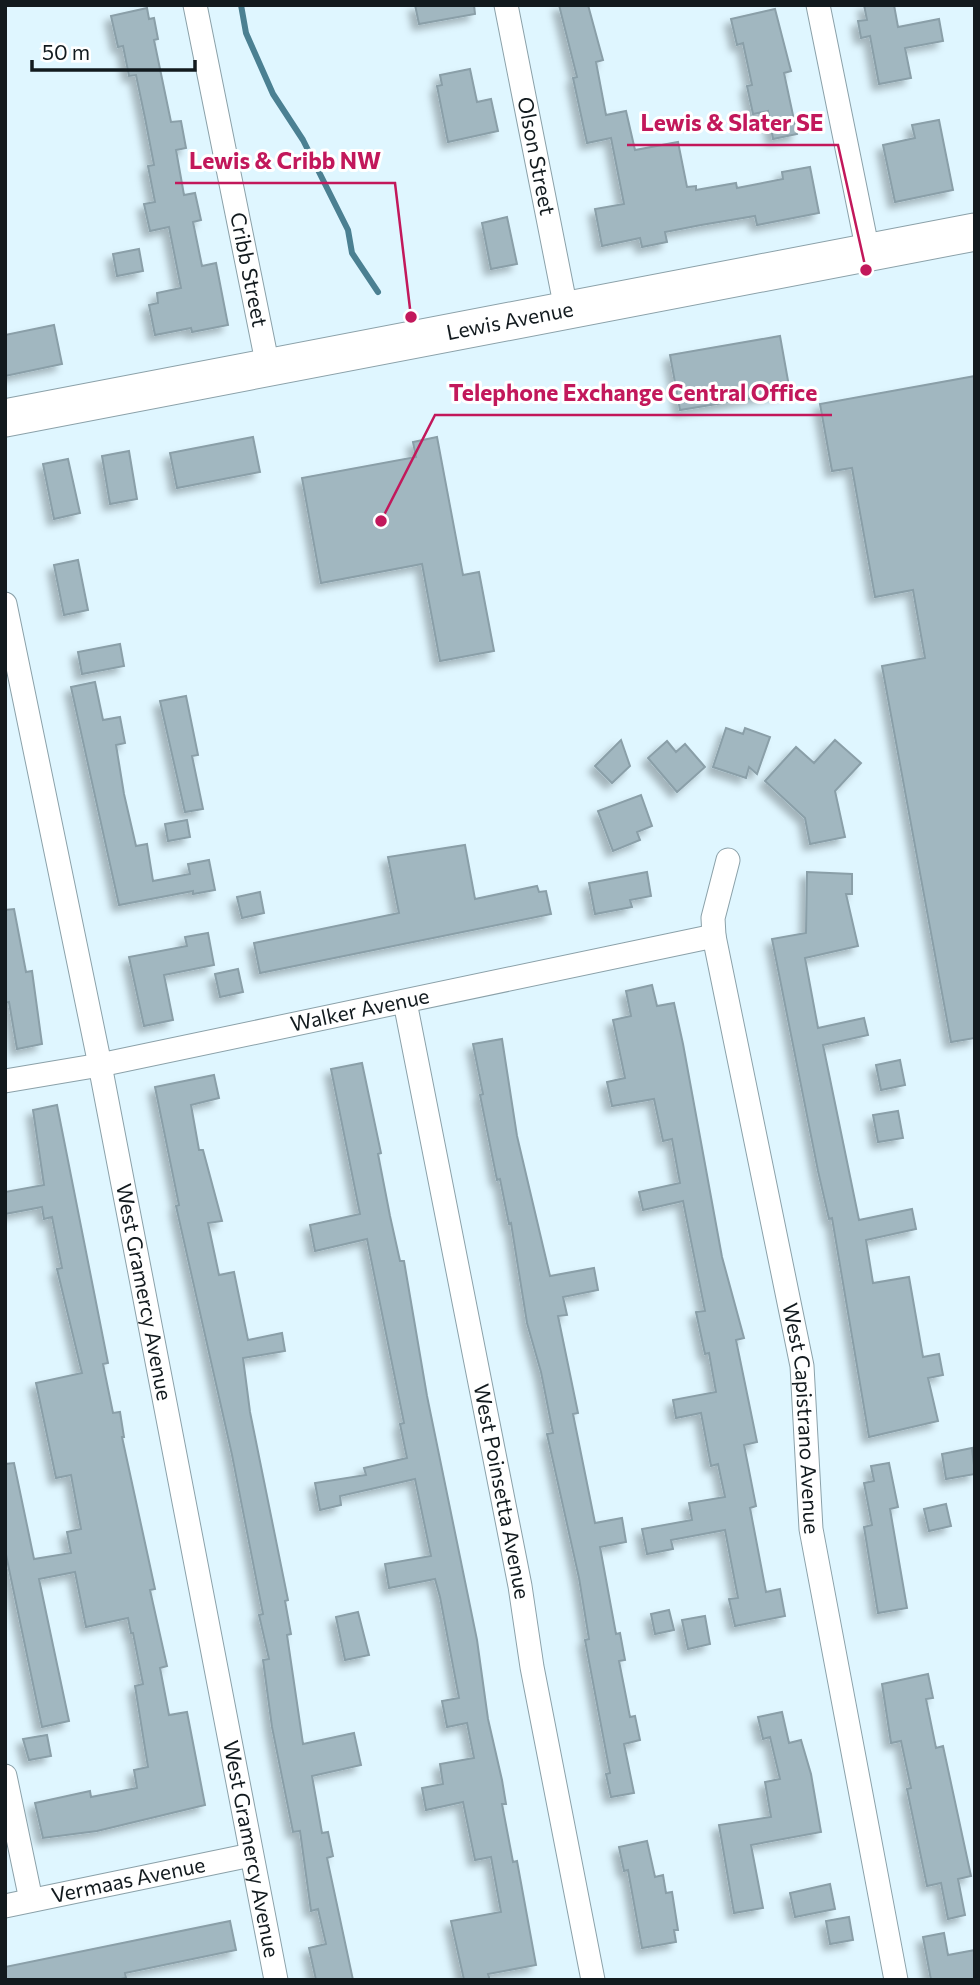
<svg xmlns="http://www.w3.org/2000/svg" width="980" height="1985" font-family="Commissioner,sans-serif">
<defs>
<filter id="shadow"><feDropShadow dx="-6" dy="6" stdDeviation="3.5" flood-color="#0004"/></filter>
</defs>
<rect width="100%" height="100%" fill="#dff6ff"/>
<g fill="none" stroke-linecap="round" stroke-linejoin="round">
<path stroke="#4b8092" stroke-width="6" d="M241,5L246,33L273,94L303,140L348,230L352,253L378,292"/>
</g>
<path fill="#a1b7c0" stroke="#8a9fa8" stroke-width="2" filter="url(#shadow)" d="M415,5H474L475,14L419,24Z
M559,5H588L603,60L596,62L606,115L626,111L635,150L678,142L687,187L696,186V190L736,183L737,188L783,179L782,172L810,167L819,213L757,225L755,216L701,225L665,232L667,242L642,247L640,238L602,246L595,209L624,204L611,138L587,143L573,78L577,77Z
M864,5H894L898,27L939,19L943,41L905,48L911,78L879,84L870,36L861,38L858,21L867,20Z
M147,8L149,19L154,18L158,39L154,40L171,122L181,121L186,148L176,150L184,195L195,193L201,220L193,222L202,266L216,263L228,325L192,332L191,328L155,335L149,305L158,303L157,293L181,288L169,227L150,231L144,204L155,202L148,166L154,165L145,118L136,75L129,76L123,46L118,47L111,16Z
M775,9L791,71L784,73L797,134L773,139L768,111L753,114L747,86L752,85L743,43L737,45L731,19Z
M470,69L477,102L491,99L498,131L448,142L437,86L442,85L440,75Z
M939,120L953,190L895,202L883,145L915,138L912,125Z
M507,217L517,264L491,269L482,223Z
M139,249L143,271L117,276L113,254Z
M54,325L62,364L5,376V335Z
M780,336L790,392L680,410L670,355Z
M975,376V1038L951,1042L882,666L925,658L913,590L875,597L852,468L832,471L820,404Z
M253,437L260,472L177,488L170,453Z
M437,437L463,575L479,572L494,651L440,661L422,564L321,583L302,478L416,457L413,442Z
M129,451L137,499L110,504L102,456Z
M68,459L80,513L54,519L43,464Z
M78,560L88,610L64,615L54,565Z
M120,644L124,666L82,674L78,652Z
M95,682L103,720L120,717L125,743L116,745L124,794L136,846L147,844L153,881L190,874L188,864L209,860L215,890L193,894V891L119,905L71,687Z
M186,696L198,755L192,756L203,809L185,812L160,701Z
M726,728L743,734L745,728L770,737L757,774L749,767L746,778L713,767Z
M621,740L630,766L612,783L595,766Z
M835,740L861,763L835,791L845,837L810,844L805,818L765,781L796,747L814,763Z
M667,741L676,752L685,744L705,767L677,792L648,758Z
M641,795L652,826L637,832L640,840L613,851L598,811Z
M187,820L190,837L168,841L165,824Z
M465,845L475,899L537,886L539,892L546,891L551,914L260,973L254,943L399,913L388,857Z
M647,872L651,896L630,900L632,907L595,914L589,883Z
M807,872L852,874V894H846L858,946L805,958L818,1028L864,1018L868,1035L823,1045L859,1220L912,1209L916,1229L866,1240L873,1283L909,1277L923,1357L939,1354L943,1375L928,1378L938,1421L869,1437L832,1218L829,1219L818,1171L772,939L806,933Z
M260,892L264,913L242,918L237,897Z
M14,909L26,972L32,971L42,1044L17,1049L9,1002L5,1003V910Z
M208,933L214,965L164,975L173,1020L144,1026L129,957L187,946L185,937Z
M238,969L243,992L220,997L215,974Z
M652,985L657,1006L674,1003L683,1044L722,1257L744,1338L736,1340L757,1442L744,1445L756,1506L750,1508L766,1592L780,1589L785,1616L735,1626L729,1599L738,1598L725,1530L671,1540L673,1549L647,1554L642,1529L692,1520L689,1503L725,1497L718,1464L711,1466L701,1413L676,1418L673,1400L716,1392L709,1353L705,1354L696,1312L705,1311L683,1201L643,1210L639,1192L680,1183L672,1139L663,1141L654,1099L612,1106L607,1082L625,1078L613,1020L631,1016L626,991Z
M502,1039L517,1136L550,1276L594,1268L598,1290L563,1297L567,1315L558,1316L578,1413L573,1414L595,1523L622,1518L626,1542L600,1547L616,1634L620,1633L625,1660L619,1661L630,1717L635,1716L640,1740L624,1744L634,1793L611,1797L606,1774L610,1773L585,1640L589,1639L579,1578L547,1434L553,1433L541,1372L527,1323L511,1223L509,1224L500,1179L497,1180L480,1095L483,1094L473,1044Z
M900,1060L905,1085L881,1090L876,1065Z
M362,1063L381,1153L378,1154L390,1216L400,1261H404L427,1396L477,1640L488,1719L502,1780L506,1804H502L513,1862L517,1861L536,1965L488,1974L490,1980H464L451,1921L501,1912L491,1857L475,1860L463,1802L426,1810L422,1788L443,1784L440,1764L474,1758L467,1723L447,1727L442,1701L459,1698L440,1597L435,1579L389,1588L385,1564L431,1556L415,1479L340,1496L341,1505L320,1510L315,1483L366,1475L364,1468L407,1458L400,1424L404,1423L367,1239L315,1251L310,1225L360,1214L331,1069Z
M214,1075L219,1098L191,1105L199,1150H203L222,1221L208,1223L219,1275L234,1272L248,1340L282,1333L285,1351L243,1358L250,1412L288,1600L285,1601L291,1634L287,1635L303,1744L354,1733L361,1765L312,1776L322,1833L328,1832L333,1856L327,1858L353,1980H316L309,1948L326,1944L318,1909L311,1911L300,1831L293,1832L272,1727L263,1660L269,1659L259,1615L263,1614L232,1455L176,1206L179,1205L155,1087Z
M57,1105L108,1363L103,1364L113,1413L120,1412L124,1437H122L155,1589L150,1590L167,1666L160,1668L169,1715L187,1712L205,1805L97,1831L43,1838L35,1803L90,1791L91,1797L137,1788L134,1770L148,1767L135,1686L143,1684L133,1633H131L128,1618L86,1627L75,1572L39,1579L69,1721L42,1727L5,1550V1464L14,1463L34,1559L71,1553L67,1532L81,1529L71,1475L56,1478L36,1383L82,1373L57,1269L62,1268L52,1217L44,1219L42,1207L5,1214V1192L44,1185L33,1110Z
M898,1111L903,1138L878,1142L873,1115Z
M972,1448L975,1474L946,1479L942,1454Z
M889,1463L898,1507L890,1509L907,1608L878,1613L864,1527L872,1525L864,1483L874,1481L871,1466Z
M946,1504L951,1526L929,1531L924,1509Z
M669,1610L674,1630L655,1634L651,1614Z
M358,1612L369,1655L345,1660L336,1617Z
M705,1616L710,1644L688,1649L682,1620Z
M928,1674L933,1698L926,1699L936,1748L943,1746L971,1876L958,1879L965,1915L948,1919L941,1883L927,1886L907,1789L911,1788L901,1741L891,1743L882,1684Z
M782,1712L789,1743L801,1740L811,1774L821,1832L751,1845L763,1908L734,1913L719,1825L771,1817L765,1782L780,1779L770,1737L763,1739L758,1717Z
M47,1735L51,1756L29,1760L23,1739Z
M647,1841L655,1877L663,1875L666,1893L672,1892L678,1930H674L676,1942L642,1948L628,1870L624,1871L619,1847Z
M830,1884L835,1909L795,1917L790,1893Z
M849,1917L853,1940L830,1944L826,1921Z
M230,1921L236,1950L125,1973L126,1978L116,1980H5V1967Z
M944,1933L948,1955L975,1950V1980H931L923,1937Z"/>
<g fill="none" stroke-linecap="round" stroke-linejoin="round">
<defs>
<g id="minor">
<path id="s1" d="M195,5L268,367"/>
<path id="s2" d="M506,5L566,309"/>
<path d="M818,5L868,252"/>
<path id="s3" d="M5,604L100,1065L276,1980"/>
<path id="s4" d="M728,860L713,918L714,936L802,1366L811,1529L896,1980"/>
<path id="s5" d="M405,1002L520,1586L532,1667L593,1980"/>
<path id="s6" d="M5,1081L100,1065L714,936"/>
<path d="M5,1776L31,1900"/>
<path id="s7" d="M5,1906L251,1855"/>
</g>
<g id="primary">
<path id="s8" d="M5,418L975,232"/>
</g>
</defs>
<use href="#minor" stroke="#8ba1a9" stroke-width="25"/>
<use href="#primary" stroke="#8ba1a9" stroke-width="39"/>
<use href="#minor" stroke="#fff" stroke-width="23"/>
<use href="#primary" stroke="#fff" stroke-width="37"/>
</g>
<g text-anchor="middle" stroke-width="6" stroke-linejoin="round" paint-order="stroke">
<g font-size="21" fill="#121a1e" stroke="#fff">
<text dy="7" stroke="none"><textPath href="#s2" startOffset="154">Olson Street</textPath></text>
<text dy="7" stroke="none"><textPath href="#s1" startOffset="270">Cribb Street</textPath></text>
<text dy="7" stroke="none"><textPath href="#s8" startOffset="514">Lewis Avenue</textPath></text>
<text dy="7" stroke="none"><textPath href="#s6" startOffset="362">Walker Avenue</textPath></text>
<text dy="7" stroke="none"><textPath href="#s3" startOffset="702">West Gramercy Avenue</textPath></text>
<text dy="7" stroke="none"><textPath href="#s4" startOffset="569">West Capistrano Avenue</textPath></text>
<text dy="7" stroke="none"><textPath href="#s5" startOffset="499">West Poinsetta Avenue</textPath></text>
<text dy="7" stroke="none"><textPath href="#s3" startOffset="1269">West Gramercy Avenue</textPath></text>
<text dy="7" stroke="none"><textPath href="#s7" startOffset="126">Vermaas Avenue</textPath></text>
</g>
</g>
<path fill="none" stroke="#c2185b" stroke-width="2.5" d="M866 270L838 145H627M411 317L395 183H175M381 521L435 415H832"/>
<g fill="#c2185b" stroke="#fff" stroke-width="2.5">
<circle cx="866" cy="270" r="7"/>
<circle cx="411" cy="317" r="7"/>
<circle cx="381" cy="521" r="7"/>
</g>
<g font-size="23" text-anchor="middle" font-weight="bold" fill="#c2185b" stroke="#fff" stroke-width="6" stroke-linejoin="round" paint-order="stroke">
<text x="732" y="131">Lewis &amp; Slater SE</text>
<text x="285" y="169">Lewis &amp; Cribb NW</text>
<text x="633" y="401">Telephone Exchange Central Office</text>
</g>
<rect width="980" height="1985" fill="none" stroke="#121a1e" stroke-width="14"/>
<path d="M32 60v10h163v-10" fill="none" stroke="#121a1e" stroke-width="3.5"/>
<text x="42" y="60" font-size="21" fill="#121a1e" stroke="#ffffff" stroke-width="5" paint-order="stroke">50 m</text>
</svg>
